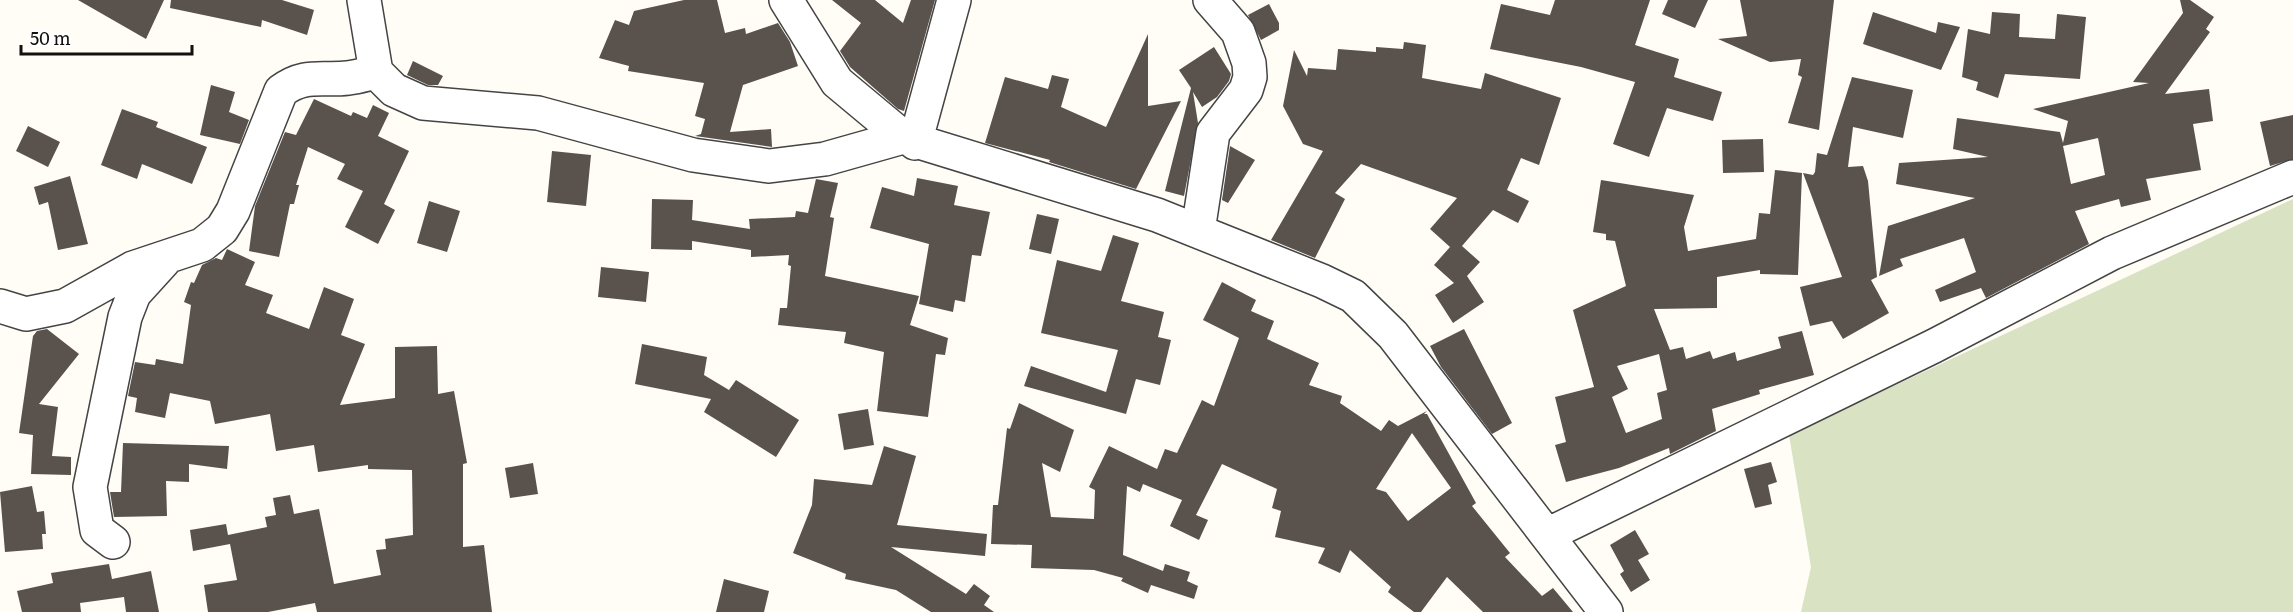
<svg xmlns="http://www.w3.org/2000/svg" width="2293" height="612" font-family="Literata,serif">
<rect width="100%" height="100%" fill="#fffdf5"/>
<path fill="#d9e3c4" d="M2293,199V612H1801L1811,567L1789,435Z"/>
<path fill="#5a524d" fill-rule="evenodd" d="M78,0H164L146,39Z
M171,0H282L314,10L307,35L262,20L261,27L170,8Z
M684,0H717L725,33L745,28L746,34L778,23L790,42L798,66L743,85L730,132L771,129L772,147L695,136L701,134L705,119L695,116L704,83L628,71L629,66L599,58L615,20L629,25L634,11Z
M832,0H875L903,23L911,0H935L904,111L898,109L850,67L840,51L861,23Z
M1555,0H1650L1635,45L1679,59L1674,77L1722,92L1713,121L1667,108L1649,157L1613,144L1635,82L1581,67L1490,49L1501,4L1550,15Z
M1668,0H1708L1695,28L1662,14Z
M1740,0H1834L1819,130L1788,123L1802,77L1798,75L1801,59L1770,62L1718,39L1747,36Z
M2180,0H2190L2214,17L2206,29L2210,32L2165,94L2209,89L2213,121L2193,124L2201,170L2146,179L2151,200L2121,207L2119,199L2075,211L2089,244L1986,298L1981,288L1940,302L1935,290L1976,272L1964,238L1900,259L1903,266L1879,276L1888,226L1975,198L1896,184L1899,163L1988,157L1953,149L1957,118L2060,132L2063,143L2068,121L2033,109L2149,83L2133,82L2183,13ZM2098,138L2105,175L2071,184L2063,146Z
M1269,4L1279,23V30L1261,40L1248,15Z
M1873,12L1936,33L1938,22L1960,27L1941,70L1863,44Z
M1992,12L2020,14L2019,37L2055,39L2057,14L2086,17L2080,79L2005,74L1998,98L1976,90L1978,82L1962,77L1968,29L1990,34Z
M1148,34V106L1181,101L1136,189L1049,162L1050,160L985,143L1005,77L1048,89L1052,75L1069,79L1061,107L1106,127Z
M1404,42L1426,45L1422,78L1481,89L1485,73L1561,98L1539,165L1521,158L1507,190L1529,201L1518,223L1493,210L1462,246L1480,262L1467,276L1484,302L1453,323L1435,295L1454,283L1434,265L1450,247L1430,229L1457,198L1361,164L1335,193L1345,199L1315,258L1271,240L1323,151L1303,144L1283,106L1294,50L1307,76L1308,68L1336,70L1338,49L1376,52V47L1403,49Z
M1214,47L1231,74L1229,81L1217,97L1202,107L1193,92L1198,123L1184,196L1165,191L1191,88L1179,70Z
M413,61L443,76L438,85H428L407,75Z
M1852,77L1913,90L1903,138L1853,127L1848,167L1863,166L1868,181L1877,277L1871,280L1889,313L1843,339L1832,321L1810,326L1800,287L1842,277L1803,173L1813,175L1815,172L1817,153L1827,155Z
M211,85L235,92L229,112L249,120L240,144L200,135Z
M314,99L351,116L353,112L367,118L373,105L389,113L378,136L409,151L384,204L395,210L378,244L345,227L363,191L337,179L345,164L308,147L296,185H299L294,204H290L279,257L249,251L255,206L285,132L296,135Z
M122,109L158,122L156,127L207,147L192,184L142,164L137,179L101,165Z
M2293,115V159L2270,166L2260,122Z
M28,126L60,142L48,167L16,151Z
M1763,139L1764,172L1723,173L1722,140Z
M1230,146L1255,160L1228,203L1222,200Z
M552,151L591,155L586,206L547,202Z
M1775,170L1802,173L1798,275L1760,274V270L1717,277V308L1654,309L1670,350L1683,347L1686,359L1710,351L1713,359L1735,352L1737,361L1781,348L1778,337L1802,331L1814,375L1759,390L1760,394L1712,409L1716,431L1670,454L1669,448L1619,468L1566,482L1555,445L1566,442L1555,397L1594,387L1573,310L1626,286L1615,241L1606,240V234L1593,232L1601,180L1694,195L1684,227L1688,251L1756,239L1759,213L1770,214ZM1659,354L1667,390L1657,393L1662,419L1626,433L1612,397L1628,389L1617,366Z
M70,176L88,244L58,250L48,202L39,205L34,187Z
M917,178L958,186L954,205L990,212L981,256L972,255L965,302L955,300L953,312L919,304L929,244L870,228L882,187L914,196Z
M816,179L838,183L830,217L834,218L825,276L919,296L910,325L948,338L945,355L936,354L928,417L877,411L884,352L844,343L846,332L778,325L780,308H787L791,266L788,265L789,255L751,257V250L692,241V250L651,249L652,199L693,200L692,220L750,229L749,219L795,217L796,211L808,213Z
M429,201L460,211L447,252L417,243Z
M1037,214L1059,219L1051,254L1029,249Z
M1113,235L1139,243L1121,301L1164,312L1158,337L1171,340L1160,385L1136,379L1126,414L1024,386L1031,366L1106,392L1118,350L1041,333L1057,260L1101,271Z
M227,249L255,262L245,285L273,295L266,313L309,329L324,287L354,299L341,335L365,344L340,405L395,398V347L437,346L438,394L454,391L467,463L463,464V547L484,545L492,612H317L315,603L268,612H208L204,585L237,580L230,544L193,551L190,530L226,524L228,535L267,527L265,517L276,515L273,498L290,495L294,514L319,509L334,584L381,575L376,550L386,549L385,539L413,535L412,470L368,469V465L318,472L314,445L276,451L270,414L215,424L210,401L170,393L165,418L135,412L137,398L128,396L135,362L155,365L156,359L183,364L191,305L184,302L191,282L194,283L202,265L216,258L222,260Z
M601,267L649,272L646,302L598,297Z
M1222,282L1256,300L1251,311L1274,321L1267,339L1319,363L1309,385L1342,396L1340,403L1381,431L1389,420L1398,426L1427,411L1424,414H1427L1476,503L1472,506L1510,553L1505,557L1542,596L1553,588L1573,612H1483L1447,577L1421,612H1414L1388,592L1391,587L1350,550L1340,573L1318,563L1325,548L1275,537L1281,511L1272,508L1277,489L1222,464L1196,515L1208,520L1199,540L1170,526L1182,500L1143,484L1140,492L1127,486L1123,555L1163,571L1165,564L1190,572L1187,581L1198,586L1194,599L1151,585L1148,593L1121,581L1123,578L1094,570L1031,568L1032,545L991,544L993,505H998L1007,428L1010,429L1019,403L1074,430L1060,472L1042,463L1051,517L1094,519L1095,490L1089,487L1109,446L1157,469L1165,449L1177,453L1202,400L1214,406L1239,338L1203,320ZM1412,433L1451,488L1408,521L1386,492L1376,489Z
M47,329L79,354L39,404L58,407L52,456L71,457V475L31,474L33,435L19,433L33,336L37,331Z
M1464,329L1512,423L1492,434L1441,367L1430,346Z
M642,344L707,357L704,375L729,390L736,380L799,420L776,457L704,412L711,399L635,384Z
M868,409L874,445L844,450L838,414Z
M123,443L229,446L227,469L189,464V482L166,481L167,516L114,517L110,492H121Z
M884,446L916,456L897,525L987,534L985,556L891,547L966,594L974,584L990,596L984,605L994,612H931L896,590L845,579L846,574L793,553L812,505L814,479L872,485Z
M1771,462L1777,482L1768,485L1772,504L1755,508L1744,469Z
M533,463L538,494L510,498L505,468Z
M32,486L37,512L44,511L46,534H42L43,549L5,552L0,492Z
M1635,530L1649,554L1638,560L1650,580L1631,592L1620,574L1624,571L1610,545Z
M109,564L112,579L151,571L159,612H126L124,597L80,603L81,612H22L17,591L53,583L51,573Z
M724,579L769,591L764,612H716Z"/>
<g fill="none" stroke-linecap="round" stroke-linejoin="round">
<defs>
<path id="minor" d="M364,0L376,72L394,90L423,103L538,113L693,155L769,166L825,159L903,137
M786,0L837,82L903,137L1157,215L1322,281L1353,296L1393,335L1606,612
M915,143L954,0
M1198,231L1213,133L1246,90L1250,77L1249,63L1238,32L1210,0
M0,306L26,314L65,306L133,268L202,245L222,229L233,211L281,91C305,73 321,81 348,78C358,77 367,74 376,72
M1547,535L1934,346L2112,253L2293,177
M113,542L97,530L90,487L125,317L134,294L164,261"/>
</defs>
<use href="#minor" stroke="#444" stroke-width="36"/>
<use href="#minor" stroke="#fff" stroke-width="33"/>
</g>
<path d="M21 45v9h171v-9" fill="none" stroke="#111111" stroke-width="3"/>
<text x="30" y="45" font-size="18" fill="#111111" stroke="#ffffff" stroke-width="4.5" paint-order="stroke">50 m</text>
</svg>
